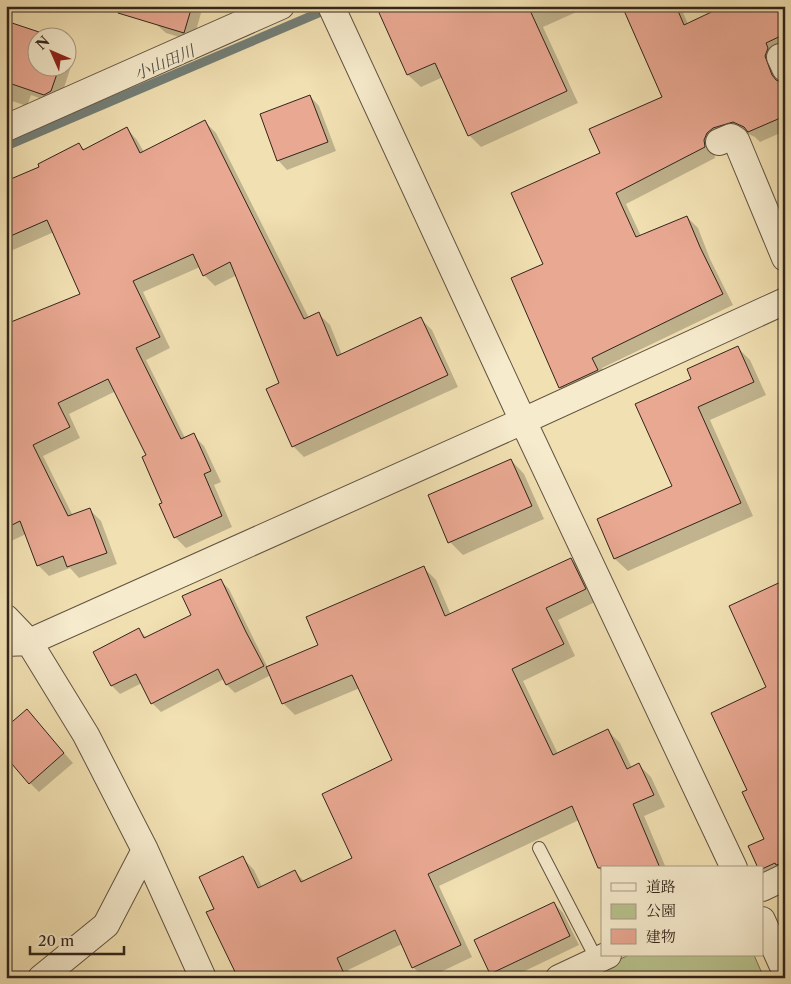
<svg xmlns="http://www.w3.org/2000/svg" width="791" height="984" font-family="'Libre Caslon Text','Noto Serif JP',serif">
<rect width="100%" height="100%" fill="#f1e0b2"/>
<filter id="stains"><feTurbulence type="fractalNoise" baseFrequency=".004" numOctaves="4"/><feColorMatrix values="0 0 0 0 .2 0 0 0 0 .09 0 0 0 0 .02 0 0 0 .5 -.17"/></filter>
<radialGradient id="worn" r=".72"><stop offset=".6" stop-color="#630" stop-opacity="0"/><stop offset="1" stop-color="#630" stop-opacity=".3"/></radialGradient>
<path fill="#b8c28d" stroke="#757354" d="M629,955H754L764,978H580Z"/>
<path fill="#0003" d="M162,6H203L193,41L166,33L156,24Z
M386,6H590L543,27L578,103L481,147L469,135L443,77L421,87L408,75L379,9Z
M650,6H680L688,24L785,6V54L777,75L780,83L785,84V131L760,142L755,137L744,132L714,151L715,158L626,204L641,236L687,217L698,228L710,259L733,305L602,368L608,381L571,398L560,387L545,265L602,154L664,97Z
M6,28L38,38V68H68V42L76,51L60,100L54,103L31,95L27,106L6,99Z
M310,96L319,106L336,151L287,170L278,160Z
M205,122L216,133L309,318L319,314L330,325L342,355L421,319L432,330L458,387L304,457L293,446L281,383L237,275L215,286L204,275L200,267L143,292L170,348L146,360L185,438L193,435L204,446L221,482L214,485L232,527L186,548L175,537L147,456L116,391L69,414L80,438L43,456L73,516L90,510L101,521L117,564L79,578L70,568L49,576L38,565L26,534L9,542L6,539V307L13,323L81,295L54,232L6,253V183L41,168L79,145L85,150L127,129L137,140L144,152Z
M785,197V213L779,200Z
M738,348L750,360L766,395L710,420L753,516L628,571L615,559L598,520L674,486L692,379Z
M511,460L524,474L544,519L463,555L450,542Z
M571,559L583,571L597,601L558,620L575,656L523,681L558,754L608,731L620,743L632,768L639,765L651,777L665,807L644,816L666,868H602V874L579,820L439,886L472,957L428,978H424L413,967L402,944L348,970L352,978H244L215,909L243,858L254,870L262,887L295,872L305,882L354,859L394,761L360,688L295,715L283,703L271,675L235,693L227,685L224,679L161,712L152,703L142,683L120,694L112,686L95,653L139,630L147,638L193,615L221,581L229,589L268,668L319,646L424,568L436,580L451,615Z
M785,582V878L774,883L762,871L766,840L749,790Z
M27,711L73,763L39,792L30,783Z
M554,903L563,913L579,945L510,978H495L491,973Z"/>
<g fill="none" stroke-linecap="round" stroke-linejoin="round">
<path stroke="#737f77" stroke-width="9" d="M6,146L330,8"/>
</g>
<path fill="#e9a892" stroke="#32241b" d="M119,6H192L184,33L118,13Z
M376,6H528L567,91L468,136L435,63L407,75Z
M622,6H676L684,25L724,6H785V34L766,43L768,48L765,56L772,75L776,80L783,83L785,87V116L748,132L744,127L733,122L713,128L707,133L704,140L705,147L616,193L636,237L687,216L700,247L723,294L592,358L598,370L559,388L511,278L543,264L511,193L600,153L589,129L662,97Z
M6,21L57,38H38V68H59L51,91L44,95L6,82Z
M310,95L328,142L277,161L260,114Z
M205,120L304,319L319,312L337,356L421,317L448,375L292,447L266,389L279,383L230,262L203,276L193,254L133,281L160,337L136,348L181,439L194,433L211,471L204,474L222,516L174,538L159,504L162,503L142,457L146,455L108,379L58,403L70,427L33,445L68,516L90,508L107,553L67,567L63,556L37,566L20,521L6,528V324L80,294L47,220L6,238V181L39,167L38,164L79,143L83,150L127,127L140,153Z
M738,346L754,382L698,407L741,503L614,559L597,519L672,486L635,404L691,379L687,369Z
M511,459L532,506L448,543L428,495Z
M571,558L586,589L546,608L564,644L512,669L553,755L608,729L627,769L639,763L654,795L633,804L660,868H598L572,806L428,874L461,945L412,968L395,930L337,958L346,978H238L206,912L214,909L199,877L243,856L258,888L295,870L301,882L352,858L322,794L392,760L352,675L282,704L266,667L318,645L306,617L424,566L445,616Z
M221,579L246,632L264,666L226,685L218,669L151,704L136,674L111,686L93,652L139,628L144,638L191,615L182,596Z
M785,580V862L776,865L775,863L762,869L758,868L748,846L764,839L742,792L747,790L711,713L766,687L729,606Z
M27,709L64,753L29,784L6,757V727Z
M554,902L570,936L490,974L474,940Z"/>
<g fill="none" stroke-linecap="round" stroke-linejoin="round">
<defs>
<path id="service" d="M539,848L597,960"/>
<path id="minor" d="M331,6L523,421L734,868
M780,57L785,68
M6,128L281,6
M719,142L731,137L736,140L785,258
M6,618L29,642L86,735L145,850L203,978
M6,643L29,642L523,421L785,301
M762,888L785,877
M762,920L785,971
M41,978L106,925L145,850
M559,978L608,955"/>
</defs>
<use href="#service" stroke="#625341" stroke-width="14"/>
<use href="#minor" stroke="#625341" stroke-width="28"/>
<use href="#service" stroke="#f6ebcd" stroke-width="12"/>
<use href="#minor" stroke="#f6ebcd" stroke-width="26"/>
</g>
<g text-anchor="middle" stroke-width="4" stroke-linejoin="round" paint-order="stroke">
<g font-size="16" font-style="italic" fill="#525149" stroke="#f6ebcd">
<text transform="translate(164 62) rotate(-23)" y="6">小山田川</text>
</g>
</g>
<rect width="791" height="984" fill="none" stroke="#f1e0b2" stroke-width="25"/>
<rect x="8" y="8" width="776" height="969" fill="none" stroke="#32241b" stroke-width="2.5"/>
<rect x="12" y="12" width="766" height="959" fill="none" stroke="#32241b"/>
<rect x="601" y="866" width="162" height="90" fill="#f6ebcd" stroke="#a89b86"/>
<rect x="611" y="883" width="25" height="8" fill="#f6ebcd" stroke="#a89b86"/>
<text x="646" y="892" font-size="15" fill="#32241b">道路</text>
<rect x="611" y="904" width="25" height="15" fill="#b8c28d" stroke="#a89b86"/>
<text x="646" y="916" font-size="15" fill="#32241b">公園</text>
<rect x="611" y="929" width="25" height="15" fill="#e9a892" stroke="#a89b86"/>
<text x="646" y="942" font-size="15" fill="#32241b">建物</text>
<g transform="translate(52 52) rotate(315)"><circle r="24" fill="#f6ebcd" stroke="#a89b86"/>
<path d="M0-4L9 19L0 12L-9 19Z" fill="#8f2418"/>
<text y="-8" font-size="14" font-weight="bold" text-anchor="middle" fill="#32241b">N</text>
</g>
<path d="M30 946v8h94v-8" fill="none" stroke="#32241b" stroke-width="2.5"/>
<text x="38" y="946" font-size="15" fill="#32241b" stroke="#f6ebcd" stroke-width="4" paint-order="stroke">20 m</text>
<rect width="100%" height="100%" filter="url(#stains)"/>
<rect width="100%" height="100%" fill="url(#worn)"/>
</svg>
